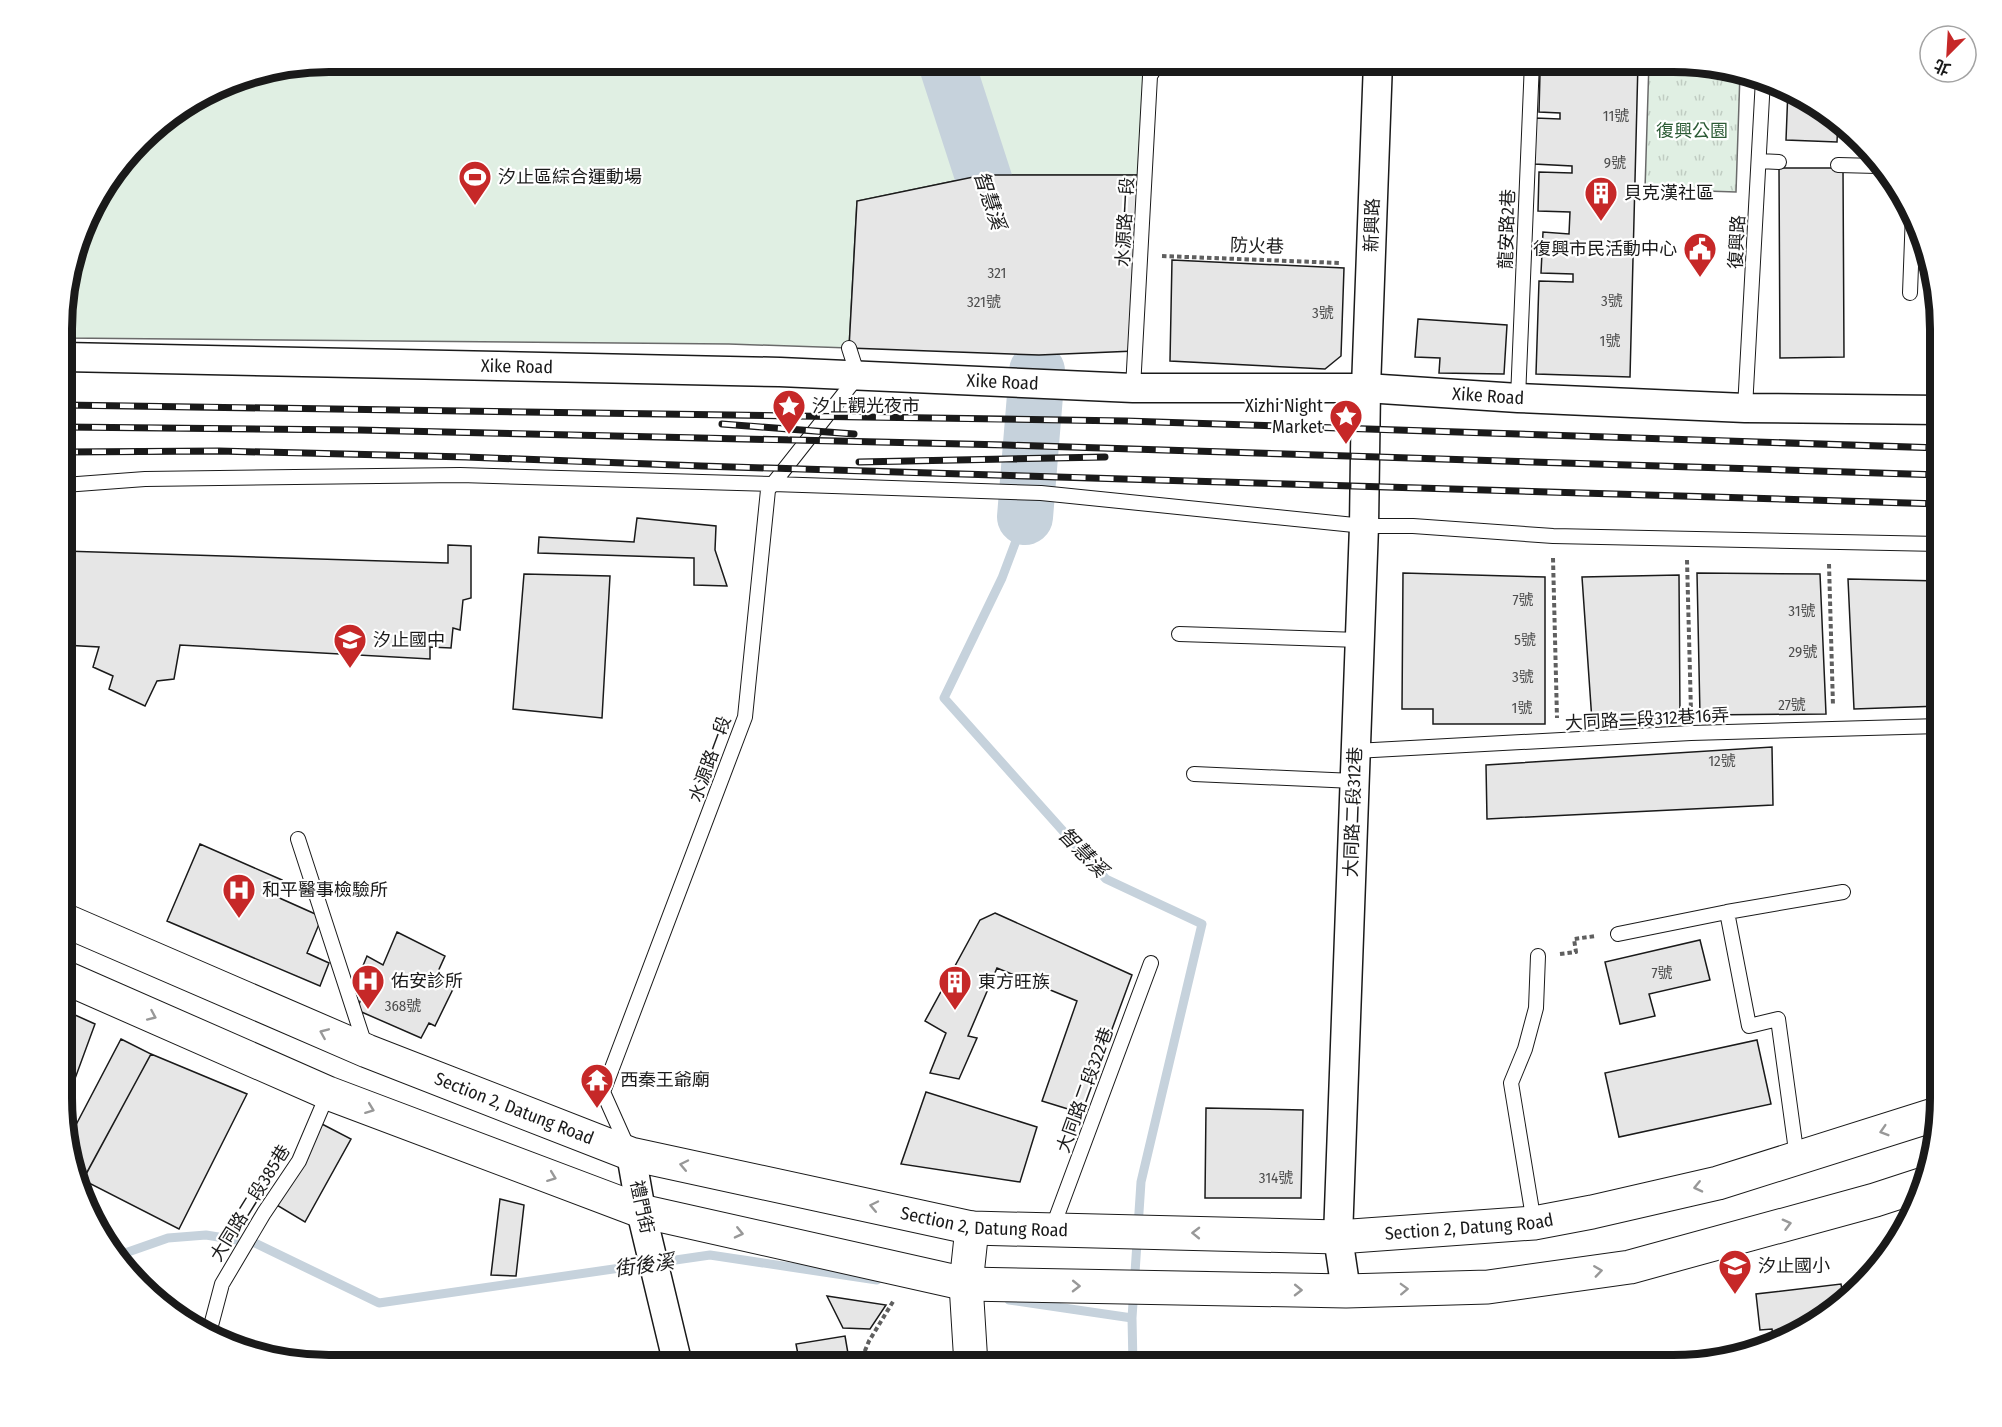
<svg xmlns="http://www.w3.org/2000/svg" width="2002" height="1427" font-family="'Fira Sans Condensed','Noto Sans TC',sans-serif">
<defs>
<pattern id="park-tufts" width="24" height="20" patternUnits="userSpaceOnUse" patternTransform="scale(1.5)"><rect width="24" height="20" fill="#e0efe3"/><path d="M3 7l-1-3M5 7V3M7 7l1-3M15 17l-1-3M17 17v-4M19 17l1-3" fill="none" stroke="#c0ccc2"/></pattern>
</defs>
<rect width="100%" height="100%" fill="#fff"/>
<path fill="url(#park-tufts)" stroke="#6a6a6a" stroke-width="1.5" d="M1649,62H1691L1740,73L1736,192L1645,189Z"/>
<path fill="#e0efe3" stroke="#6a6a6a" stroke-width="1.5" d="M329,62H1159L1150,76L1146,175H983L857,201L849,348L729,344L64,338V294L89,210L152,128L227,82Z"/>
<g fill="none" stroke-linecap="round" stroke-linejoin="round">
<path stroke="#c6d2dc" stroke-width="9" d="M1025,517L1002,578L944,698L1106,879L1202,924L1141,1182L1132,1318L1133,1365
M115,1253L128,1252L168,1238L206,1235L255,1243L379,1303L710,1255L877,1280
M1009,1300L1132,1318"/>
<path stroke="#c6d2dc" stroke-width="56" d="M946,62L1006,247
M1025,517L1037,371"/>
</g>
<path fill="#e6e6e6" stroke="#1a1a1a" stroke-width="1.5" d="M1577,62H1638L1630,377L1536,374L1539,281L1573,282V274L1541,273L1543,232L1569,234L1570,212L1538,211L1539,172L1572,173V166L1534,164L1535,118L1560,119V113L1539,112L1540,73L1577,75Z
M1788,89L1836,117L1838,119L1837,142L1786,140Z
M1779,168H1843L1844,357L1780,358Z
M983,175H1146L1135,351L1039,355L849,348L857,201Z
M1172,260L1344,268L1341,356L1325,369L1170,361Z
M1418,319L1507,325L1504,374L1439,373L1440,358L1415,357Z
M637,518L716,526L715,550L727,586L694,585V558L538,553L539,537L634,542Z
M448,545L471,546V598L463,600L460,630L453,628L451,648L430,647V659L180,645L174,679L157,681L145,706L109,689L113,676L93,667L99,647L64,645V551L448,563Z
M1403,573L1545,577V724H1433V709H1402Z
M1697,573L1820,574L1826,714L1700,715Z
M524,574L610,576L602,718L513,709Z
M1679,575L1680,718L1592,721L1582,577Z
M1848,579L1940,581V706L1854,709Z
M1772,747L1773,805L1487,819L1486,765Z
M200,844L282,880L275,896L322,917L307,953L329,963L320,986L167,921Z
M995,913L1132,975L1081,1113L1042,1101L1077,1001L997,968L968,1036L977,1038L959,1079L930,1073L946,1033L925,1021L980,920Z
M397,932L445,956L436,976L454,987L435,1026L429,1023L421,1038L357,1010L363,993L353,990L367,956L383,965Z
M1700,940L1710,980L1649,994L1655,1016L1620,1024L1605,962Z
M64,1010L95,1024L65,1106L64,1105Z
M121,1039L151,1054L81,1183L67,1142Z
M1757,1040L1771,1104L1619,1137L1605,1073Z
M151,1054L247,1094L179,1229L83,1180Z
M926,1092L1037,1127L1020,1182L901,1164Z
M1206,1108L1303,1110L1301,1198H1205Z
M320,1123L351,1139L305,1222L275,1204Z
M500,1199L524,1205L516,1276L491,1275Z
M1841,1284L1843,1296L1806,1326L1790,1327L1791,1338L1774,1342L1772,1329L1760,1330L1756,1294Z
M827,1296L886,1305L870,1329L843,1328Z
M845,1336L850,1365H800L796,1344Z
M1100,1352L1101,1365H1010L1009,1358Z"/>
<g fill="none" stroke-linecap="round" stroke-linejoin="round">
<defs>
<path id="service" d="M1759,161L1779,162
M1838,165L1877,166
M1910,293L1913,213
M1133,388L1150,76L1159,62
M1518,398L1532,62
M1745,408L1763,79
M64,485L145,479L460,475L773,484L1041,493L1364,526H1413L1553,536L1940,544
M1179,634L1359,640
M1355,751L1691,733L1940,726
M1194,774L1354,781
M298,839L365,1045
M1727,912L1843,892
M1618,934L1727,912L1749,1026L1778,1019L1797,1158
M628,1148L603,1092L745,717L768,490L858,376L849,348
M1534,1223L1511,1083L1525,1049L1536,1008L1538,956
M1052,1229L1151,963
M209,1333L222,1284L264,1213L299,1161L328,1093"/>
<g id="minor">
<path id="s1" d="M64,357L780,372L1133,388H1366L1518,398L1745,408L1940,410"/>
<path d="M631,1154L641,1211L678,1365"/>
<path d="M1346,1291L1338,1237L1364,526L1366,388L1378,62"/>
</g>
<path id="tertiary" d="M971,1365L966,1284L972,1228"/>
<g id="primary">
<path id="s2" d="M64,920L367,1051L631,1154L972,1228L1338,1237L1534,1223L1592,1212L1718,1183L1940,1113"/>
<path d="M64,977L328,1093L641,1211L966,1284L1346,1291L1488,1287L1630,1267L1875,1200L1924,1184"/>
</g>
</defs>
<use href="#service" stroke="#1a1a1a" stroke-width="16"/>
<use href="#minor" stroke="#1a1a1a" stroke-width="31"/>
<use href="#tertiary" stroke="#1a1a1a" stroke-width="35"/>
<use href="#primary" stroke="#1a1a1a" stroke-width="35"/>
<path stroke="#5f5f5f" stroke-width="4" stroke-dasharray="4.5 3" stroke-linecap="butt" d="M1162,256L1340,263
M1553,558L1557,718
M1687,560L1691,712
M1829,564L1833,706
M1560,954L1576,952L1574,939L1596,936
M859,1365L869,1341L894,1300"/>
<use href="#service" stroke="#fff" stroke-width="14"/>
<use href="#minor" stroke="#fff" stroke-width="28"/>
<use href="#tertiary" stroke="#fff" stroke-width="33"/>
<use href="#primary" stroke="#fff" stroke-width="33"/>
<defs>
<path id="rail" d="M64,405L1126,421L1940,448
M722,424L854,434
M64,427L359,430L1006,445L1940,475
M64,452L219,451L466,457L701,466L1940,504
M859,462L1105,457"/>
</defs>
<use href="#rail" stroke="#1a1a1a" stroke-width="7"/>
<use href="#rail" stroke="#fff" stroke-width="4.5" stroke-dasharray="14" stroke-linecap="butt"/>
</g>
<defs><path id="oneway-chevron" d="M-2-3.5L2.5 0L-2 3.5" fill="none" stroke-width="1.6" stroke-linecap="round" stroke-linejoin="round" transform="scale(1.5)"/></defs>
<g stroke="#989898">
<use href="#oneway-chevron" transform="translate(152 1016) rotate(24)"/>
<use href="#oneway-chevron" transform="translate(324 1033) rotate(-157)"/>
<use href="#oneway-chevron" transform="translate(370 1109) rotate(21)"/>
<use href="#oneway-chevron" transform="translate(1884 1131) rotate(163)"/>
<use href="#oneway-chevron" transform="translate(684 1165) rotate(-168)"/>
<use href="#oneway-chevron" transform="translate(552 1177) rotate(21)"/>
<use href="#oneway-chevron" transform="translate(1698 1187) rotate(167)"/>
<use href="#oneway-chevron" transform="translate(874 1206) rotate(-168)"/>
<use href="#oneway-chevron" transform="translate(1787 1224) rotate(-15)"/>
<use href="#oneway-chevron" transform="translate(739 1233) rotate(13)"/>
<use href="#oneway-chevron" transform="translate(1196 1233) rotate(-179)"/>
<use href="#oneway-chevron" transform="translate(1598 1271) rotate(-8)"/>
<use href="#oneway-chevron" transform="translate(1076 1286) rotate(1)"/>
<use href="#oneway-chevron" transform="translate(1404 1289) rotate(-2)"/>
<use href="#oneway-chevron" transform="translate(1298 1290) rotate(1)"/>
</g>
<defs>
<symbol id="stadium-pin" viewBox="-11 -11 22 30"><path d="M0 17L-7.5 6A9.5 9.5 0 1 1 7.5 6Z" fill="#c62828" stroke="#fff"/><path d="M0-5a6.5 5 0 1 0 0 10a6.5 5 0 1 0 0-10ZM-3.5-1.8h7v3.6h-7Z" fill="#fff"/></symbol>
<symbol id="building-pin" viewBox="-11 -11 22 30"><path d="M0 17L-7.5 6A9.5 9.5 0 1 1 7.5 6Z" fill="#c62828" stroke="#fff"/><path d="M-4-6H4V6H1V3H-1V6H-4ZM-2.5-4.3h1.7v1.8h-1.7ZM.8-4.3h1.7v1.8H.8ZM-2.5-1h1.7V.8h-1.7ZM.8-1h1.7V.8H.8Z" fill="#fff"/></symbol>
<symbol id="civic-pin" viewBox="-11 -11 22 30"><path d="M0 17L-7.5 6A9.5 9.5 0 1 1 7.5 6Z" fill="#c62828" stroke="#fff"/><path d="M-.6-6.5H3V-4.5H.6V-3L4-1V1h2V6H-6V1h2V-1L-.6-3ZM-1.2 2.5V6h2.4V2.5Z" fill="#fff"/></symbol>
<symbol id="sight-pin" viewBox="-11 -11 22 30"><path d="M0 17L-7.5 6A9.5 9.5 0 1 1 7.5 6Z" fill="#c62828" stroke="#fff"/><path d="M0-6L1.8-2.2L6-1.7L2.9 1.2L3.7 5.4L0 3.3L-3.7 5.4L-2.9 1.2L-6-1.7L-1.8-2.2Z" fill="#fff"/></symbol>
<symbol id="school-pin" viewBox="-11 -11 22 30"><path d="M0 17L-7.5 6A9.5 9.5 0 1 1 7.5 6Z" fill="#c62828" stroke="#fff"/><path d="M0-5L7-2L0 1L-7-2ZM-4 1L0 2.5L4 1V4Q0 6-4 4Z" fill="#fff"/></symbol>
<symbol id="hospital-pin" viewBox="-11 -11 22 30"><path d="M0 17L-7.5 6A9.5 9.5 0 1 1 7.5 6Z" fill="#c62828" stroke="#fff"/><path d="M-5-5h3v3.5h4V-5h3V5h-3V1.5h-4V5h-3Z" fill="#fff"/></symbol>
<symbol id="temple-pin" viewBox="-11 -11 22 30"><path d="M0 17L-7.5 6A9.5 9.5 0 1 1 7.5 6Z" fill="#c62828" stroke="#fff"/><path d="M0-6L5-2H3V0L6.5 2.5H4V6H1.5V3h-3V6H-4V2.5H-6.5L-3 0V-2H-5Z" fill="#fff"/></symbol>
</defs>
<g fill-rule="evenodd">
<use href="#stadium-pin" x="456" y="158" width="38" height="52"/>
<use href="#building-pin" x="1582" y="174" width="38" height="52"/>
<use href="#civic-pin" x="1681" y="230" width="38" height="52"/>
<use href="#sight-pin" x="770" y="387" width="38" height="52"/>
<use href="#sight-pin" x="1327" y="397" width="38" height="52"/>
<use href="#school-pin" x="331" y="621" width="38" height="52"/>
<use href="#hospital-pin" x="220" y="871" width="38" height="52"/>
<use href="#hospital-pin" x="349" y="962" width="38" height="52"/>
<use href="#building-pin" x="936" y="963" width="38" height="52"/>
<use href="#temple-pin" x="578" y="1061" width="38" height="52"/>
<use href="#school-pin" x="1716" y="1247" width="38" height="52"/>
</g>
<g text-anchor="middle" stroke-width="4.5" stroke-linejoin="round" paint-order="stroke">
<g font-size="15" fill="#4d4d4d">
<text x="1616" y="121">11號</text>
<text x="1615" y="168">9號</text>
<text x="997" y="278">321</text>
<text x="1612" y="306">3號</text>
<text x="984" y="307">321號</text>
<text x="1323" y="318">3號</text>
<text x="1610" y="346">1號</text>
<text x="1523" y="605">7號</text>
<text x="1802" y="616">31號</text>
<text x="1525" y="645">5號</text>
<text x="1803" y="657">29號</text>
<text x="1523" y="682">3號</text>
<text x="1792" y="710">27號</text>
<text x="1522" y="713">1號</text>
<text x="1722" y="766">12號</text>
<text x="1662" y="978">7號</text>
<text x="403" y="1011">368號</text>
<text x="1276" y="1183">314號</text>
</g>
<g font-size="18" fill="#2b5a34" stroke="#fff">
<text x="1692" y="137">復興公園</text>
</g>
<g font-size="18" fill="#1a1a1a" stroke="#fff" text-anchor="start">
<text x="498" y="183">汐止區綜合運動場</text>
<text x="1624" y="199">貝克漢社區</text>
<text x="1677" y="255" text-anchor="end">復興市民活動中心</text>
<text x="812" y="412">汐止觀光夜市</text>
<text x="1323" y="412" text-anchor="end">Xizhi Night<tspan x="1323" dy="21">Market</tspan></text>
<text x="373" y="646">汐止國中</text>
<text x="262" y="896">和平醫事檢驗所</text>
<text x="391" y="987">佑安診所</text>
<text x="978" y="988">東方旺族</text>
<text x="620" y="1086">西秦王爺廟</text>
<text x="1758" y="1272">汐止國小</text>
</g>
<g font-size="18" fill="#1a1a1a" stroke="#fff">
<text transform="translate(1125 222) rotate(-87)" y="6">水源路一段</text>
<text transform="translate(1372 225) rotate(-88)" y="6">新興路</text>
<text transform="translate(1507 229) rotate(-88)" y="6">龍安路2巷</text>
<text transform="translate(1737 242) rotate(-87)" y="6">復興路</text>
<text transform="translate(1257 246) rotate(2)" y="6">防火巷</text>
<text dy="6" stroke="none"><textPath href="#s1" startOffset="453">Xike Road</textPath></text>
<text dy="6" stroke="none"><textPath href="#s1" startOffset="939">Xike Road</textPath></text>
<text dy="6" stroke="none"><textPath href="#s1" startOffset="1425">Xike Road</textPath></text>
<text transform="translate(1647 719) rotate(-3)" y="6">大同路二段312巷16弄</text>
<text transform="translate(710 759) rotate(-70)" y="6">水源路一段</text>
<text transform="translate(1353 812) rotate(-88)" y="6">大同路二段312巷</text>
<text transform="translate(1085 1090) rotate(-70)" y="6">大同路二段322巷</text>
<text dy="6" stroke="none"><textPath href="#s2" startOffset="488">Section 2, Datung Road</textPath></text>
<text transform="translate(250 1203) rotate(-58)" y="6">大同路二段385巷</text>
<text transform="translate(642 1207) rotate(78)" y="6">禮門街</text>
<text dy="6" stroke="none"><textPath href="#s2" startOffset="974">Section 2, Datung Road</textPath></text>
<text dy="6" stroke="none"><textPath href="#s2" startOffset="1460">Section 2, Datung Road</textPath></text>
</g>
<g font-size="20" font-style="italic" fill="#1a1a1a" stroke="#fff">
<text transform="translate(990 200) rotate(72)" y="7">智慧溪</text>
<text transform="translate(1083 852) rotate(46)" y="7">智慧溪</text>
<text transform="translate(644 1265) rotate(-8)" y="7">街後溪</text>
</g>
</g>
<path d="M0 0H2002V1427H0ZM329 72H1673A257 257 0 0 1 1930 329V1098A257 257 0 0 1 1673 1355H329A257 257 0 0 1 72 1098V329A257 257 0 0 1 329 72Z" fill="#fff" fill-rule="evenodd"/>
<path fill="none" stroke="#1a1a1a" stroke-width="8" d="M329 72H1673A257 257 0 0 1 1930 329V1098A257 257 0 0 1 1673 1355H329A257 257 0 0 1 72 1098V329A257 257 0 0 1 329 72Z"/>
<g transform="translate(1948 54) rotate(204)"><circle r="28" fill="#ffffff" stroke="#a3a3a3" stroke-width="1.5"/>
<path d="M0-4.5L10 22L0 15L-10 22Z" fill="#c62828"/>
<text y="-9" font-size="16" font-weight="bold" text-anchor="middle" fill="#1a1a1a">北</text>
</g>
</svg>
